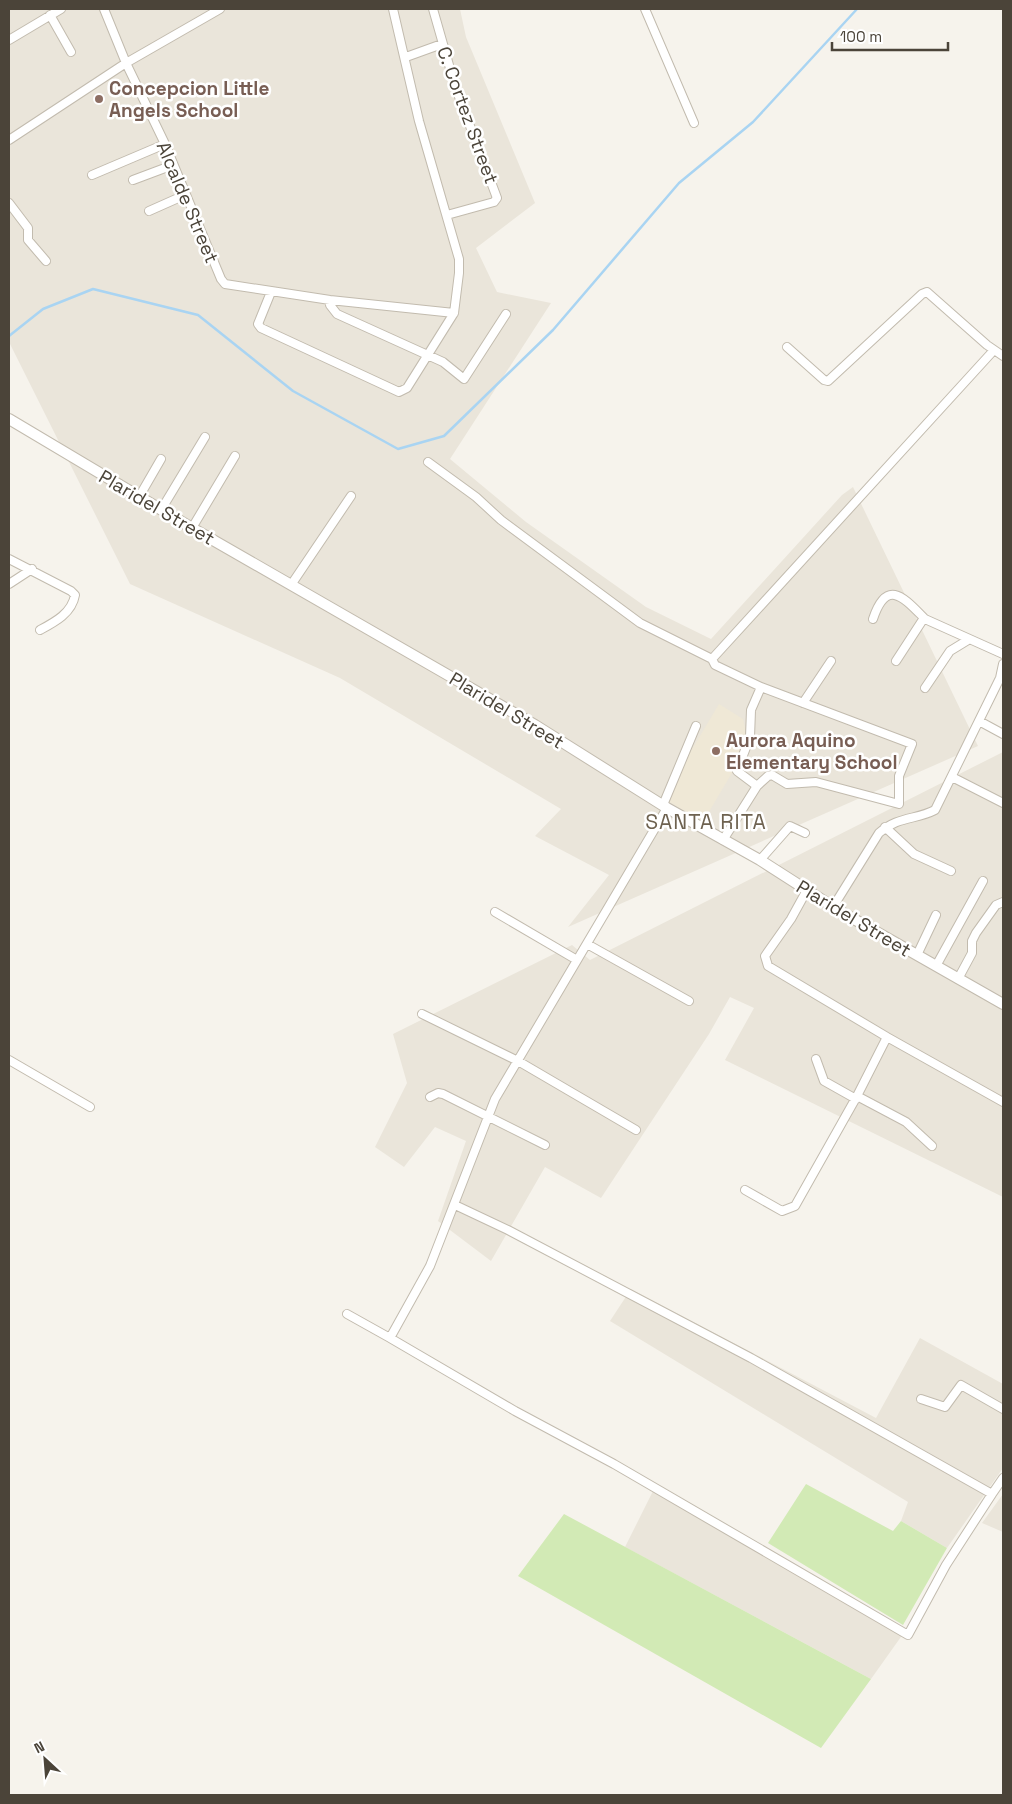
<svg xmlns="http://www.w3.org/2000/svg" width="1012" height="1804" font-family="'Space Grotesk',sans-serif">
<rect width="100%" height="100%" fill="#f6f3ec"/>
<path fill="#eae5da" d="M9,9H460L466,37L535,203L476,248L497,292L551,303L450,459L526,522L646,607L711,639L842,495L853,487L978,746L568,927L609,875L535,836L561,809L340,678L130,584L9,342Z
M1003,752V1197L725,1060L754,1008L730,997L709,1034L601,1198L545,1167L491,1261L438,1221L466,1141L435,1127L404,1167L375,1147L407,1083L393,1034L572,945L590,960Z
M631,1289L876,1418L920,1338L1003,1384V1468L947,1548L901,1521L908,1502L610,1321Z
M654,1489L903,1634L871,1679L625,1547Z
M1003,1494V1532L982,1523Z"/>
<path fill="#efe8d6" d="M719,704L743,719L747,736L736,766L703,822L663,798Z"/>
<path fill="#d2eab5" d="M806,1484L893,1531L901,1521L947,1548L903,1625L768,1543Z
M564,1514L871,1679L821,1748L518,1576Z"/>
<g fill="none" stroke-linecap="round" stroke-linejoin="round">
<path stroke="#a9d4f2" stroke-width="2.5" d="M9,336L43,309L93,289L198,315L293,391L398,449L444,436L553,330L679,183L753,122L857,9"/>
<defs>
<path id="minor" d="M104,9L126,63L165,144L221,279L225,284L330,300L454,313L459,273V259L419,121L393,9
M433,9L455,86L497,198L494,202L447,215
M645,9L694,123
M50,15L71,52
M9,40L61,9
M406,57L442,44
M9,140L126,63L220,9
M92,175L165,144
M133,180L173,165
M9,203L28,228V240L46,261
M149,211L185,195
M271,292L258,324L261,328L399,392L407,388L454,313
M330,300V305L337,314L443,362L464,379L506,314
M787,347L824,380L828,381L922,294L927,292L987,345L1003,356
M428,462L476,497L501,520L640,623L712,659
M139,497L161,459
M161,510L205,437
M192,528L235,456
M9,559L71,591L75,595C72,613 55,622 40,630
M9,584L32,569
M291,585L351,496
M873,619C887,577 904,598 925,619
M896,661L922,621L925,619L1003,654
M925,688L950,651L968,640
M803,703L831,661
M979,721L1003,734
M952,777L1003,803
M757,786L768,776L772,775L787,784L816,782L899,804V776L912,744L761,687L715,665L712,659L994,350
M663,805L696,726
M667,808L495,1099L430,1266L390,1338L515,1411L614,1464L908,1635L946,1565L992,1494
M885,827L914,854L951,871
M723,840L757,786L737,771L750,737L751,710L761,687
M760,860L790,826L805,833
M807,890L791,919L765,956L768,966L887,1037L1003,1102
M833,907L879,833C898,816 916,820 935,810L1000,678L1003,664
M495,912L577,960
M587,944L689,1001
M917,955L936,915
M936,966L983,881
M958,979L972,953V941L976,933L996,905L1003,902
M422,1014L518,1061L636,1130
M887,1037L857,1096L906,1122L932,1146
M816,1059L824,1081L856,1099
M9,1060L90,1107
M430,1097L438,1093L443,1094L545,1145
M745,1190L782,1211L795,1206L857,1096
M455,1205L508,1230L751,1358L992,1494L1003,1478
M347,1314L390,1338
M921,1399L945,1407L961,1385L1003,1409"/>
<path id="tertiary" d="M9,419L192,528L535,725L667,808L760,860L838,910L1003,1004"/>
</defs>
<use href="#minor" stroke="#c2bbae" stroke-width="10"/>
<use href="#tertiary" stroke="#c2bbae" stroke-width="12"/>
<use href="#minor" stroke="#fff" stroke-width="8"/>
<use href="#tertiary" stroke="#fff" stroke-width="10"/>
</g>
<g fill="#8d6e63" stroke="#fff" stroke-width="2">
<circle cx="99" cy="99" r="5"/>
<circle cx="716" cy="751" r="5"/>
</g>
<g text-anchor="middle" stroke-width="5" stroke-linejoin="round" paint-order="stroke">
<g font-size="19" font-weight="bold" fill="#785e54" stroke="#fff" text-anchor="start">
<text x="109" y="95">Concepcion Little<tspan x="109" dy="22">Angels School</tspan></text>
<text x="726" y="747">Aurora Aquino<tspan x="726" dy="22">Elementary School</tspan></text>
</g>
<g font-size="19" fill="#4b4439" stroke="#fff">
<text transform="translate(468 115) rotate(70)" y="7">C. Cortez Street</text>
<text transform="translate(188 202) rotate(67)" y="7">Alcalde Street</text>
<text transform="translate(157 507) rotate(30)" y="7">Plaridel Street</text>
<text transform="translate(507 710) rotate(31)" y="7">Plaridel Street</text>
<text transform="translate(854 918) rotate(31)" y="7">Plaridel Street</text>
</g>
<g font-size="21" letter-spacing="1" fill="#6e6250" stroke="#fff">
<text x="706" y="829">SANTA RITA</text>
</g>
</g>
<rect width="1012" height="1804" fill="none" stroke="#4b4439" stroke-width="20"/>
<g transform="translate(45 1759) rotate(334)" stroke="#ffffff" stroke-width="4" paint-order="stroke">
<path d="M0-4L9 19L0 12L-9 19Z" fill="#4b4439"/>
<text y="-8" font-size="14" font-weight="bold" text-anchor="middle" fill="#4b4439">N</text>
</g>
<path d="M832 42v8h116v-8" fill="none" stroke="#4b4439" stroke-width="2.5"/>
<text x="840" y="42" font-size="15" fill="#4b4439" stroke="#ffffff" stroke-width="4" paint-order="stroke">100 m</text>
</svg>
